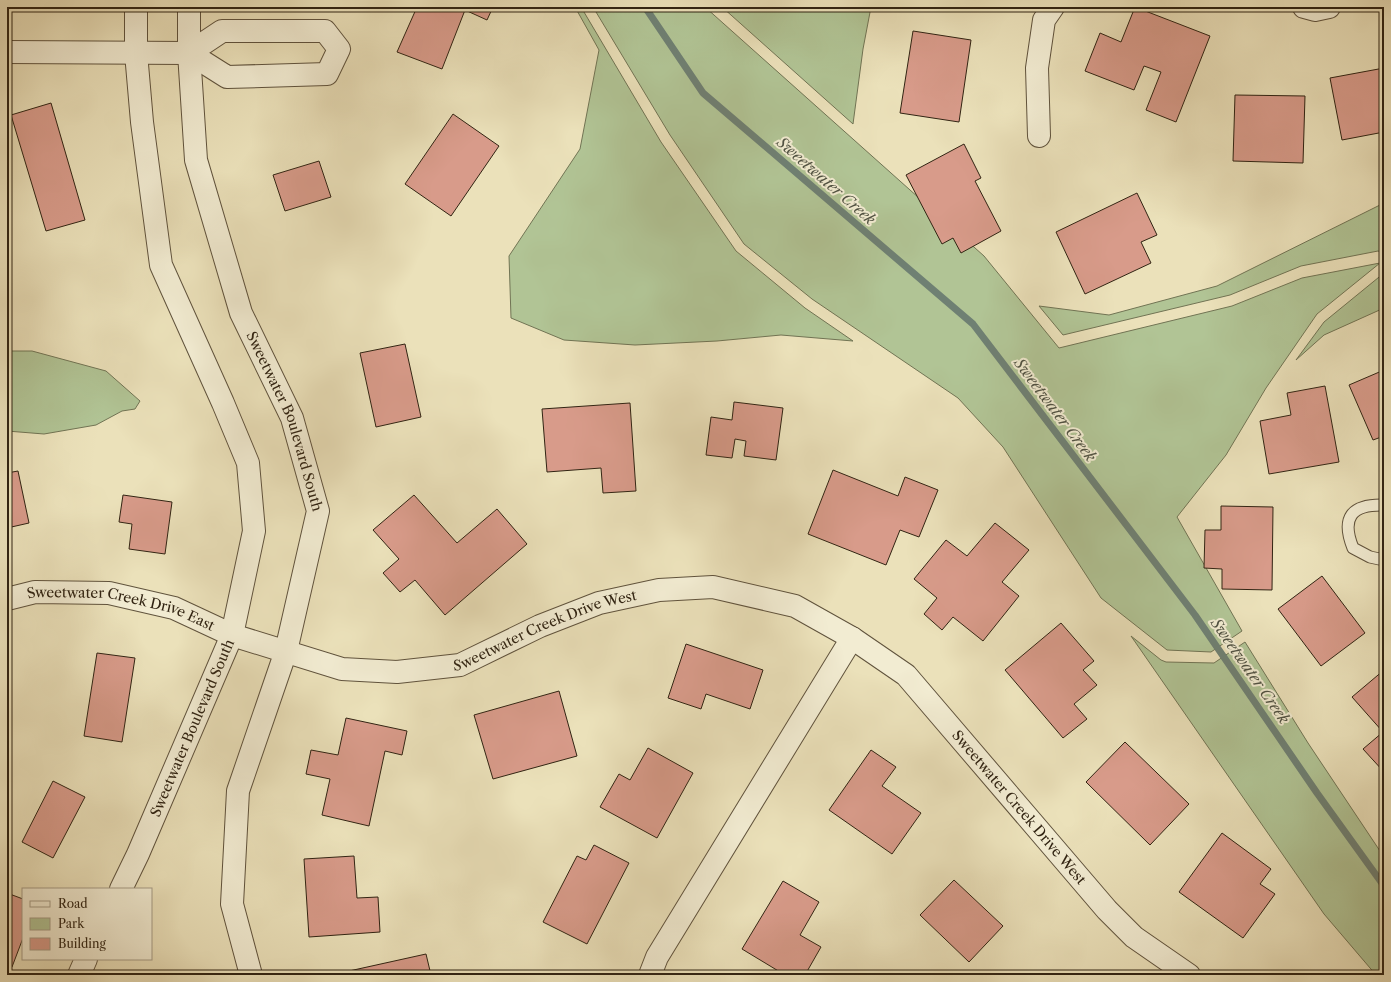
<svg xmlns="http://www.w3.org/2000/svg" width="1391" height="982" font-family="'Libre Caslon Text',serif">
<rect width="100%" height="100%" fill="#ebe1ba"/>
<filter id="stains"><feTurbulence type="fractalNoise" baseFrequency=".005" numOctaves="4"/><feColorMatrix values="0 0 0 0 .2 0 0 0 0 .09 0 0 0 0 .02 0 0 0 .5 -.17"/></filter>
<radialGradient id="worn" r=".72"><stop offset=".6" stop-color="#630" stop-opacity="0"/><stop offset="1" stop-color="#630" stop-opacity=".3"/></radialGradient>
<path fill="#b1c495" stroke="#717454" d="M575,7H581L661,142L736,251L805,308L853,341L781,335L717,341L635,345L564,340L511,318L509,256L580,149L599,50Z
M593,7H705L984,256L1059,348L1232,306L1302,278L1380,263L1317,314L1266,388L1226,455L1177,517L1242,631L1211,652L1167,650L1101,598L1003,447L958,398L812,299L744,244L670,135Z
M722,7H871L863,49L853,124Z
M1384,203V253L1378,251L1301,266L1230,295L1063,335L1039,306L1109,315L1217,286Z
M1384,273V308L1324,335L1296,360L1324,322Z
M7,351H32L106,371L140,401L135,409L122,411L96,425L44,434L7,431Z
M1131,636L1161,660L1166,662L1214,663L1245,642L1308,743L1384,857V975H1376L1324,914Z"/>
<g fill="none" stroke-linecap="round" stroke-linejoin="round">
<path stroke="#6f8073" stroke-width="7" d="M645,7L703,93L973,324L1195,615L1317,793L1384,886"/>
</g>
<path fill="#d89b8a" stroke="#312413" d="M417,7H493L487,20L465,10L442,69L397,52Z
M1135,7L1210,36L1176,122L1146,110L1161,72L1144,66L1134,90L1085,71L1100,33L1121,42Z
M913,31L971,40L959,122L900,113Z
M1384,68V132L1342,140L1330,78Z
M1235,95L1305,96L1303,163L1233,161Z
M51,103L85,220L46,231L11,115Z
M453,114L499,146L451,216L405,184Z
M964,144L981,178L975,181L1001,231L961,253L953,238L942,244L906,175Z
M319,161L331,197L285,211L273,175Z
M1137,193L1157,235L1141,242L1151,263L1085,294L1056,232Z
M405,344L421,417L376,427L360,353Z
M1384,370V436L1373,440L1349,385Z
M1325,386L1339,462L1269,474L1260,421L1291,415L1287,393Z
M734,402L783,408L776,460L744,456L746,441L735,439L732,458L706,455L711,417L732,420Z
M630,403L636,491L603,493L601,468L547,472L542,409Z
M833,470L898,496L905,477L938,490L919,537L900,530L886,565L808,534Z
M18,471L29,523L7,528V473Z
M123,495L172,502L165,554L129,549L132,524L119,522Z
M414,495L457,543L497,509L527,544L445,615L415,580L400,592L383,573L399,559L373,530Z
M1221,506L1273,507L1272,590L1222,589V569L1204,568L1205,530H1221Z
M995,523L1029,550L1002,582L1019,596L983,641L953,617L942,630L924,614L937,598L914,579L946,540L967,556Z
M1322,576L1365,633L1321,666L1278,609Z
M1061,623L1094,661L1083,670L1097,685L1074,704L1087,719L1063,738L1005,670Z
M686,644L763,670L750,709L706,694L701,709L668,698Z
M97,653L135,658L122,742L84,736Z
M1384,670V772L1363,749L1383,732L1352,697Z
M559,691L577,756L493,779L474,715Z
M346,718L407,731L402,755L385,751L369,826L322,815L330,779L306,774L311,750L338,755Z
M1125,742L1189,804L1150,845L1086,782Z
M648,748L693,773L657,838L600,807L619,774L630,780Z
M871,750L896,767L882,786L921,813L892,854L829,810Z
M53,781L85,797L53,858L22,842Z
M1222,833L1271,869L1260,884L1275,894L1243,938L1179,892Z
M594,845L629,863L587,944L543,922L577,856L586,860Z
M354,856L357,898L378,897L380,932L309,937L304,859Z
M954,880L1003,926L969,962L920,915Z
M783,881L819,902L800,935L821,947L805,975H785L742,949Z
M7,893L23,899V938L12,967L7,966Z
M426,954L431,975H331Z"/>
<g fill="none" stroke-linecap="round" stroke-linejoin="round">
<defs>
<path id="lane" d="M1384,505C1351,504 1341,518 1353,548L1370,557L1384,560"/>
<g id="street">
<path id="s1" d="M189,7V53L196,160L241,313L292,418L318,511L286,651L238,791L232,904L251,975"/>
<path d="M1304,7L1315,10L1329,7"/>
<path d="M7,52L189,53L227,77L327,74L339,49L325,31H222L189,53"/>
<path d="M1039,136L1037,68L1044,20L1053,7"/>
<path id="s2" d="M7,599L35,592L109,593L174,608L232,635L342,669L397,672L460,665L540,626L599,603L659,590L713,587L795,606L852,638L906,675L1107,910L1134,937L1189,975"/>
<path id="s3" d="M121,889L138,854L232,635L254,531L248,463L223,403L161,265L142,122L136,53V7"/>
<path d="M79,975L86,959"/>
<path d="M650,975L657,957L852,638"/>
</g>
</defs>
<use href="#lane" stroke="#60533d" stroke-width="13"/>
<use href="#street" stroke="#60533d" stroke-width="24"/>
<use href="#lane" stroke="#f2ecd2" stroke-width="11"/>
<use href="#street" stroke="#f2ecd2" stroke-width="22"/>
</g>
<g text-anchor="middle" stroke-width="4" stroke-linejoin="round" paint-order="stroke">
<g font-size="14" fill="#312413" stroke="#f2ecd2">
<text dy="5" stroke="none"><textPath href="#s1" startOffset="430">Sweetwater Boulevard South</textPath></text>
<text dy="5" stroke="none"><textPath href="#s2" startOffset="117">Sweetwater Creek Drive East</textPath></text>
<text dy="5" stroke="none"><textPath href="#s2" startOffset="559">Sweetwater Creek Drive West</textPath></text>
<text dy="5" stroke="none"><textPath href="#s3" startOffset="176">Sweetwater Boulevard South</textPath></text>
<text dy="5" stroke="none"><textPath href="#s2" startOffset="1124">Sweetwater Creek Drive West</textPath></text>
</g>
<g font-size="15" font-style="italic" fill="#505243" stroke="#f2ecd2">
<text transform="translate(826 181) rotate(41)" y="5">Sweetwater Creek</text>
<text transform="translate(1055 410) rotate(53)" y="5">Sweetwater Creek</text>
<text transform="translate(1250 671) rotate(55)" y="5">Sweetwater Creek</text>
</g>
</g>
<rect width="1391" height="982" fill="none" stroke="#ebe1ba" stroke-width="24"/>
<rect x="8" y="8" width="1375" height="966" fill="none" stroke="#312413" stroke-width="2"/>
<rect x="12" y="12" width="1367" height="958" fill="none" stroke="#312413"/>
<rect x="22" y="888" width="130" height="72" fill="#f2ecd2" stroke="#a59c86"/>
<rect x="30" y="901" width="20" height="6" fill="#f2ecd2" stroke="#a59c86"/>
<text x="58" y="908" font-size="12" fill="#312413">Road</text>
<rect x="30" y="918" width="20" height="12" fill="#b1c495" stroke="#a59c86"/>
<text x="58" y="928" font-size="12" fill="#312413">Park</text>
<rect x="30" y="938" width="20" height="12" fill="#d89b8a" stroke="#a59c86"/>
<text x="58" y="948" font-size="12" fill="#312413">Building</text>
<rect width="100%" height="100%" filter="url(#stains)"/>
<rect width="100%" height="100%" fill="url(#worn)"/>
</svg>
